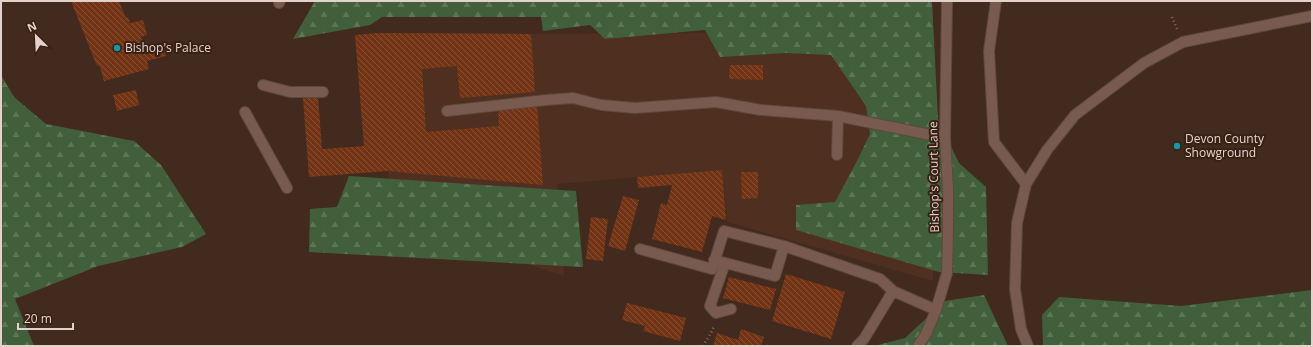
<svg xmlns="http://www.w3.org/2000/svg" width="1313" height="347" font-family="'Open Sans',sans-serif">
<defs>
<pattern id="forest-firs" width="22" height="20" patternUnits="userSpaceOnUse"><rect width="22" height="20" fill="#405f3a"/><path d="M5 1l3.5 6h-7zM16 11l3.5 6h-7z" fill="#5b7555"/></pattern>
<pattern id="building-back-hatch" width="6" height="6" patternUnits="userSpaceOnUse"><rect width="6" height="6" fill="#723414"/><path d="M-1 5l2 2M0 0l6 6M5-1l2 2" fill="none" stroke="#865035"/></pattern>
</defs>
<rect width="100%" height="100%" fill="#432a1e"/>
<path fill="#4f2f20" d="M934,28L936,113L933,281L727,222L722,170L557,184L564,276L530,265L474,254L395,255L377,33L531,34L712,33L792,29Z"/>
<path fill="url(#forest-firs)" d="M315,1H932L938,119L959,163L986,187L988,275L939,272L796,230V205L835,202L858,159L870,134L866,106L831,55L785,53L720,57L705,30L605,39L590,25L543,31L541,17H382L370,25L293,39Z
M1,75L14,97L46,124L134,141L161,165L206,234L182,247L98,266L15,299L34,346H1Z
M349,176L576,191L583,267L309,252L310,209L337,207Z
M1312,290V346H1043L1042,315L1059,297L1181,306Z
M984,295L1008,346H874L905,338L945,301Z"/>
<path fill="url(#building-back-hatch)" d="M71,1H119L126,18L128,17L130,23L143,20L147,35L141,37L145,50L164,45L166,56L147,61L149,69L104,81L100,67L96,64Z
M378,33L531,34L535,92L460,98L457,66L422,69L426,132L499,126L498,107L537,104L543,185L388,171L309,177L303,98L318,97L322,149L364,146L355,35Z
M730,65H763V80L729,79Z
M136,90L139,105L117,111L113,95Z
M722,170L726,220L712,216L702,252L652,239L661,203L667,205L672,185L638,188L637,177Z
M741,172H758V198L742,199Z
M623,196L639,200L625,251L608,246Z
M591,217L608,219L603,261L586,259Z
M786,274L845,292L831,339L772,321Z
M729,277L776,289L770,310L723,298Z
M627,303L686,318L680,341L643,331L645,326L622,320Z
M741,329L764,337L761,346H713L717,333L738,340Z"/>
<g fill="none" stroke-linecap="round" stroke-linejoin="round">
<defs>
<path id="service" d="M996,1L989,51L994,142L1026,184
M279,3L280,1
M263,85L290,92H323
M447,111L546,100L573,98L601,105L635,108L716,102L761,110L838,116L945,138
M245,112L287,188
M837,155L838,116
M640,249L712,269L724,231L784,246L880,279L893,291L936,310
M714,260L775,276L784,246
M725,263L710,306L716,313L731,309
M857,346L864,339L893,291
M1028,346L1021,329L1015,289L1017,223L1026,184L1047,150L1075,115L1144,63L1183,42L1312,16"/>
<path id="minor" d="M918,346L926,334L936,310L947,273L948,230V189L945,138L947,1"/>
</defs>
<use href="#service" stroke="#5d483e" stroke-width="12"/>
<use href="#minor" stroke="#5d483e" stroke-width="12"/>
<path stroke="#816b61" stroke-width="2.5" stroke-dasharray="1 3" stroke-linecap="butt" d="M1172,17L1177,29
M703,346L712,331L714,326"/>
<use href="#service" stroke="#785b4e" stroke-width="10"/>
<use href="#minor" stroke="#785b4e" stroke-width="10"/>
</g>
<g fill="#0f9aa8" stroke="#392014" stroke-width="1.5">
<circle cx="117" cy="48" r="4"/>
<circle cx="1177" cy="146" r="4"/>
</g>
<g text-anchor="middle" stroke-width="4" stroke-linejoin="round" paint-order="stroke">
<g font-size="12" fill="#e3d2cb" stroke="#392014" text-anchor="start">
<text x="125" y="52">Bishop's Palace</text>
<text x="1185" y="143">Devon County<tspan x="1185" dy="14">Showground</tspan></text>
</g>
<g font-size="12" fill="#e3d2cb" stroke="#392014">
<text transform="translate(934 177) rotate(-91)" y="4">Bishop's Court Lane</text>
</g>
</g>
<rect width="1313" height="347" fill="none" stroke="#e3d2cb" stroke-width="4"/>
<g transform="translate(36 36) rotate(336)" stroke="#392014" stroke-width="3" paint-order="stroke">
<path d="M0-3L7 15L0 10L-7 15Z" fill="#e3d2cb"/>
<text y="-6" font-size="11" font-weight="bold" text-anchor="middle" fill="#e3d2cb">N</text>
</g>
<path d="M18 323v6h55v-6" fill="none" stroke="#e3d2cb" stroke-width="2"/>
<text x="24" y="323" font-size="12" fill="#e3d2cb" stroke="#392014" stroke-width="3" paint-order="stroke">20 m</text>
</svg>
